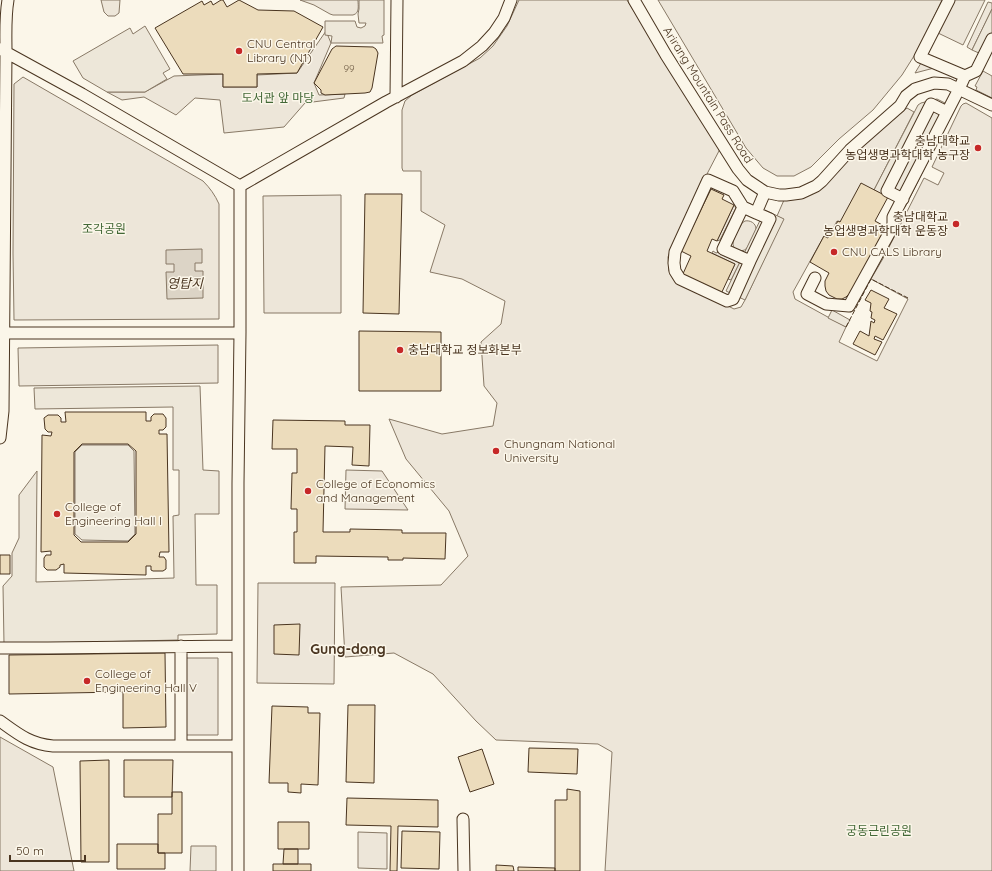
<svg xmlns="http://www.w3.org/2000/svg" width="992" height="871" font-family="Quicksand,'Noto Sans KR',sans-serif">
<rect width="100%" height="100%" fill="#fbf6e9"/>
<path fill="#ede6d9" stroke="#887966" d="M101,0H120L119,13L115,16H108L104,12Z
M300,0H358C358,6 360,13 353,15H333L330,14L314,5Z
M519,0H627L720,149L707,174L671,249L668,257L669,271L675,279L734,309L741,307L745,300L783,219L777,216L784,200L798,199L812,194L853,154L907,108L914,112L874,190L840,222L837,221L828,238L824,236L793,292L795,299L846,327L839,342L877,361L908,299L871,279L885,255L924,178L938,185L944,173L932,167L961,106L963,104L966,103L992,118V871H605L612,752L598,744L496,740L476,721L433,674L394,653L345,657L341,587L441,585L468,556L449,511L406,459L389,419L442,434L493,426L497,403L484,386L481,342L501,324L505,301L462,279L430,272L445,225L421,211V171H403L402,168V110L405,101L412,95L480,58L493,46L507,26Z
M658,0H942L919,48L902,75L873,110L839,139L811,167L794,176H777L763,168L746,148Z
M954,0H985L963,45L938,33Z
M988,2L992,3V9L972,50L967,47Z
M326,31L331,43L314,83L319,95L345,94L344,98L305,103L284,127L224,133L220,100L195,98L176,115L144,97L122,100L107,92H145L174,76L223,74V87H257V75L297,73Z
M921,63L934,68L915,73Z
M983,71L992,76V98L976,90L977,87L975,86Z
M23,77L203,181C210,188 215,195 219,204V319L14,320L13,253L14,84Z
M341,195V313H264L263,196Z
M734,205L736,208L720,240L717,241Z
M745,221C750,220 756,223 756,229C755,232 748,247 746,249C744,251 740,251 737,250C727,245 739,230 742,223Z
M713,251L716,253L719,252L740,262L731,280L728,279L735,264L712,253Z
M218,345V383L19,386L18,348Z
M346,470L382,471L408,510L345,509Z
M258,583H335L334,684L257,683Z
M178,658H218V735H178Z
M0,737L53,767L74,871H0Z
M358,832L387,833V869L358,868Z"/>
<path fill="#ede7d9" stroke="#887966" d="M359,0H384V35L382,36L383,43H331L332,36L325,35V21H355L357,27L361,28L365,26L366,23H359L358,14L359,9Z
M992,9V48L988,57L972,50Z
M145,26L170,69L163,73L167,79L145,92H107L83,78L73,61L130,28L133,34Z
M937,99L955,108L905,207L874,190L918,105L921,103Z
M765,210L784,219L745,300L726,291Z
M832,310L850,320L846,327L828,318Z
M200,386L203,470L219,471V514H195L196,585H217V634L178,635V640L4,644L3,586L12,576V553L19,538V495L37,471L36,582L174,578L173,516L179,515V470H173V407L35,409L34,388Z
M82,445H128L134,451L135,534L128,541L82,540L75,534V452Z
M191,846H216V871H190Z"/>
<path fill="#dcd4c6" stroke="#887966" d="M202,249V263H195V271H203V298L167,299L166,272H174V264H166V250Z"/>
<path fill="#ecdcbc" stroke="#4a3520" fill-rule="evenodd" d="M221,0H223L227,7L239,0L258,10L294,11L323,27L297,73L257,74V87H223V74H183L155,28L202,1L204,5L211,1L213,5Z
M336,46L373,47L376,49L378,53L372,88L370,92L365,93L325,95L321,93V90L314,83L332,49Z
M861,183L888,197L875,221L886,227L851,292L846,297L842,299H837L829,295L826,291L825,286V281L829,273L810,262L824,236L828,238L838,221L840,222Z
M711,189L724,195L722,199L734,205L717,241L712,239L707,251L735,264L721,294L682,276L691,256L681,251Z
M365,194H402L399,314L363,313Z
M871,290L889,299L884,308L897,314L883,340L875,336L874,339L882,342L875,355L853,344L860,331L869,336L871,321L874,323L875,320L871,318L872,312L870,311L871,303L865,300Z
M359,331L441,332V391H359Z
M65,412H146V421H151V417L154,414H163L166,418V427L163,430H159V434H167L169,552H160L159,557H164L166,560V569L163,571H153L151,570V566H146V575L64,573V564L60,565V567L56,570H47L44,567V558L46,555H51V551L41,552L42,435L51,436L52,432H48L45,429L44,418L48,415H58L61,418V422H66ZM82,444H128L136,451V534L128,542H81L74,535V452Z
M273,420L345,421V425H370L369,466L352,465L353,447L325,446L323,532H350V529L402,530V533H446L445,559L403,558V560H388V557L316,556V563H294V532H297V509H291L292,473H297V449H272Z
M0,555H10V574H0Z
M300,624L299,655L274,654V625Z
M165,653L166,727L123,728V692L9,694V655Z
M348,705H375L374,783L346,782Z
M272,706L308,707V713H320L318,785L301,784V793L288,792V783H269Z
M529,748L578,749L577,774L528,772Z
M482,749L494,784L470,792L458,757Z
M109,760V862H81L80,761Z
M124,760H173L172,797H124Z
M567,789L580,791V871H555V800H567Z
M172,792H182V853H158V814H172Z
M347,798L438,800V827L398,826L397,871H390L391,826L346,825Z
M278,822H309V849H278Z
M402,831L440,832L439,869L401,868Z
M117,844H158V853H165V869H117Z
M284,849H298V864H283Z
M273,864H311V871H273Z
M496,865L513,866L514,871H496Z
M518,867L555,868V871H518Z"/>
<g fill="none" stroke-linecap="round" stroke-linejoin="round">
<defs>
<path id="minor" d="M634,0L666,55L738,169L747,180L765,192L779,195H786L801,193L816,186L822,181L850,150L900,106L906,96L915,89L934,83L948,84L992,105
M949,0L920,57L965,76
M0,49L82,94L240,186
M396,97L397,0
M240,186L386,102L463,61L482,46L494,33L504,18L511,0
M903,199L887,191L931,104L947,112
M743,207L733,191L708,180L675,252L674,263L675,271L680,279L727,301L733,299L750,261
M756,213L743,207L723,249L750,261L770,219L756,213L765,192
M815,278L807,294L826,304L849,306L892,228L893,223V217L959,89L965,76L976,71L992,39
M0,333H240
M0,438L3,411L6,52C6,35 5,17 8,0
M181,646V746
M0,648H48L238,646
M0,721C18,734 30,744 53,746H238
M463,819L464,871
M238,871V483L240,333V186"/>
</defs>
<use href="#minor" stroke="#4a3520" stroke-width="13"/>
<use href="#minor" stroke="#fbf6e9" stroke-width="11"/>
<path stroke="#4a3520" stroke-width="1" stroke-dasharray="5 2" stroke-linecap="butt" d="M846,327L871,279L908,298"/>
</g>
<g fill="#c62828" stroke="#fbf6e9" stroke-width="1.5">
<circle cx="239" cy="51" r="4"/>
<circle cx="978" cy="148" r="4"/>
<circle cx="956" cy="224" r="4"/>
<circle cx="834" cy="252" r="4"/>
<circle cx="400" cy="350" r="4"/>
<circle cx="496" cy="451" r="4"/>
<circle cx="308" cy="491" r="4"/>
<circle cx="57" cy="514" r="4"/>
<circle cx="87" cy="681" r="4"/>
</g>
<g text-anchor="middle" stroke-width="3" stroke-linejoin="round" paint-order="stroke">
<g font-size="10" fill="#725f47">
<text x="349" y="72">99</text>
</g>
<g font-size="12" fill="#4a3520" stroke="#fbf6e9" text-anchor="start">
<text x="247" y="48">CNU Central<tspan x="247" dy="14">Library (N1)</tspan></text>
<text x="970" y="145" text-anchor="end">충남대학교<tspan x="970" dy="14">농업생명과학대학 농구장</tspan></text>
<text x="948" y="221" text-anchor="end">충남대학교<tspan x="948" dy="14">농업생명과학대학 운동장</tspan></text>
<text x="842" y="256">CNU CALS Library</text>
<text x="408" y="354">충남대학교 정보화본부</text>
<text x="504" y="448">Chungnam National<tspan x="504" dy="14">University</tspan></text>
<text x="316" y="488">College of Economics<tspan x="316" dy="14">and Management</tspan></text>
<text x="65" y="511">College of<tspan x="65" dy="14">Engineering Hall I</tspan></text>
<text x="95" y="678">College of<tspan x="95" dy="14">Engineering Hall V</tspan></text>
</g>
<g font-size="12" fill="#4a3520" stroke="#fbf6e9">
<text transform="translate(708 95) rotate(58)" y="4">Arirang Mountain Pass Road</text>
</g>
<g font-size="12" fill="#436837" stroke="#fbf6e9">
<text x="278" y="102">도서관 앞 마당</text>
<text x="104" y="233">조각공원</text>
<text x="879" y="835">궁동근린공원</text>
</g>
<g font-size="13" font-style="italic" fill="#4a3520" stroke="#fbf6e9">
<text x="185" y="288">영탑지</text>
</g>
<g font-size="14" font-weight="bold" fill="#4a3520" stroke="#fbf6e9">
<text x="348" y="654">Gung-dong</text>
</g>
</g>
<path d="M10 855v6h75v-6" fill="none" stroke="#4a3520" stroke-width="2"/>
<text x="16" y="855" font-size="12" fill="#4a3520" stroke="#fbf6e9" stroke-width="3" paint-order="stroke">50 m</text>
</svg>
